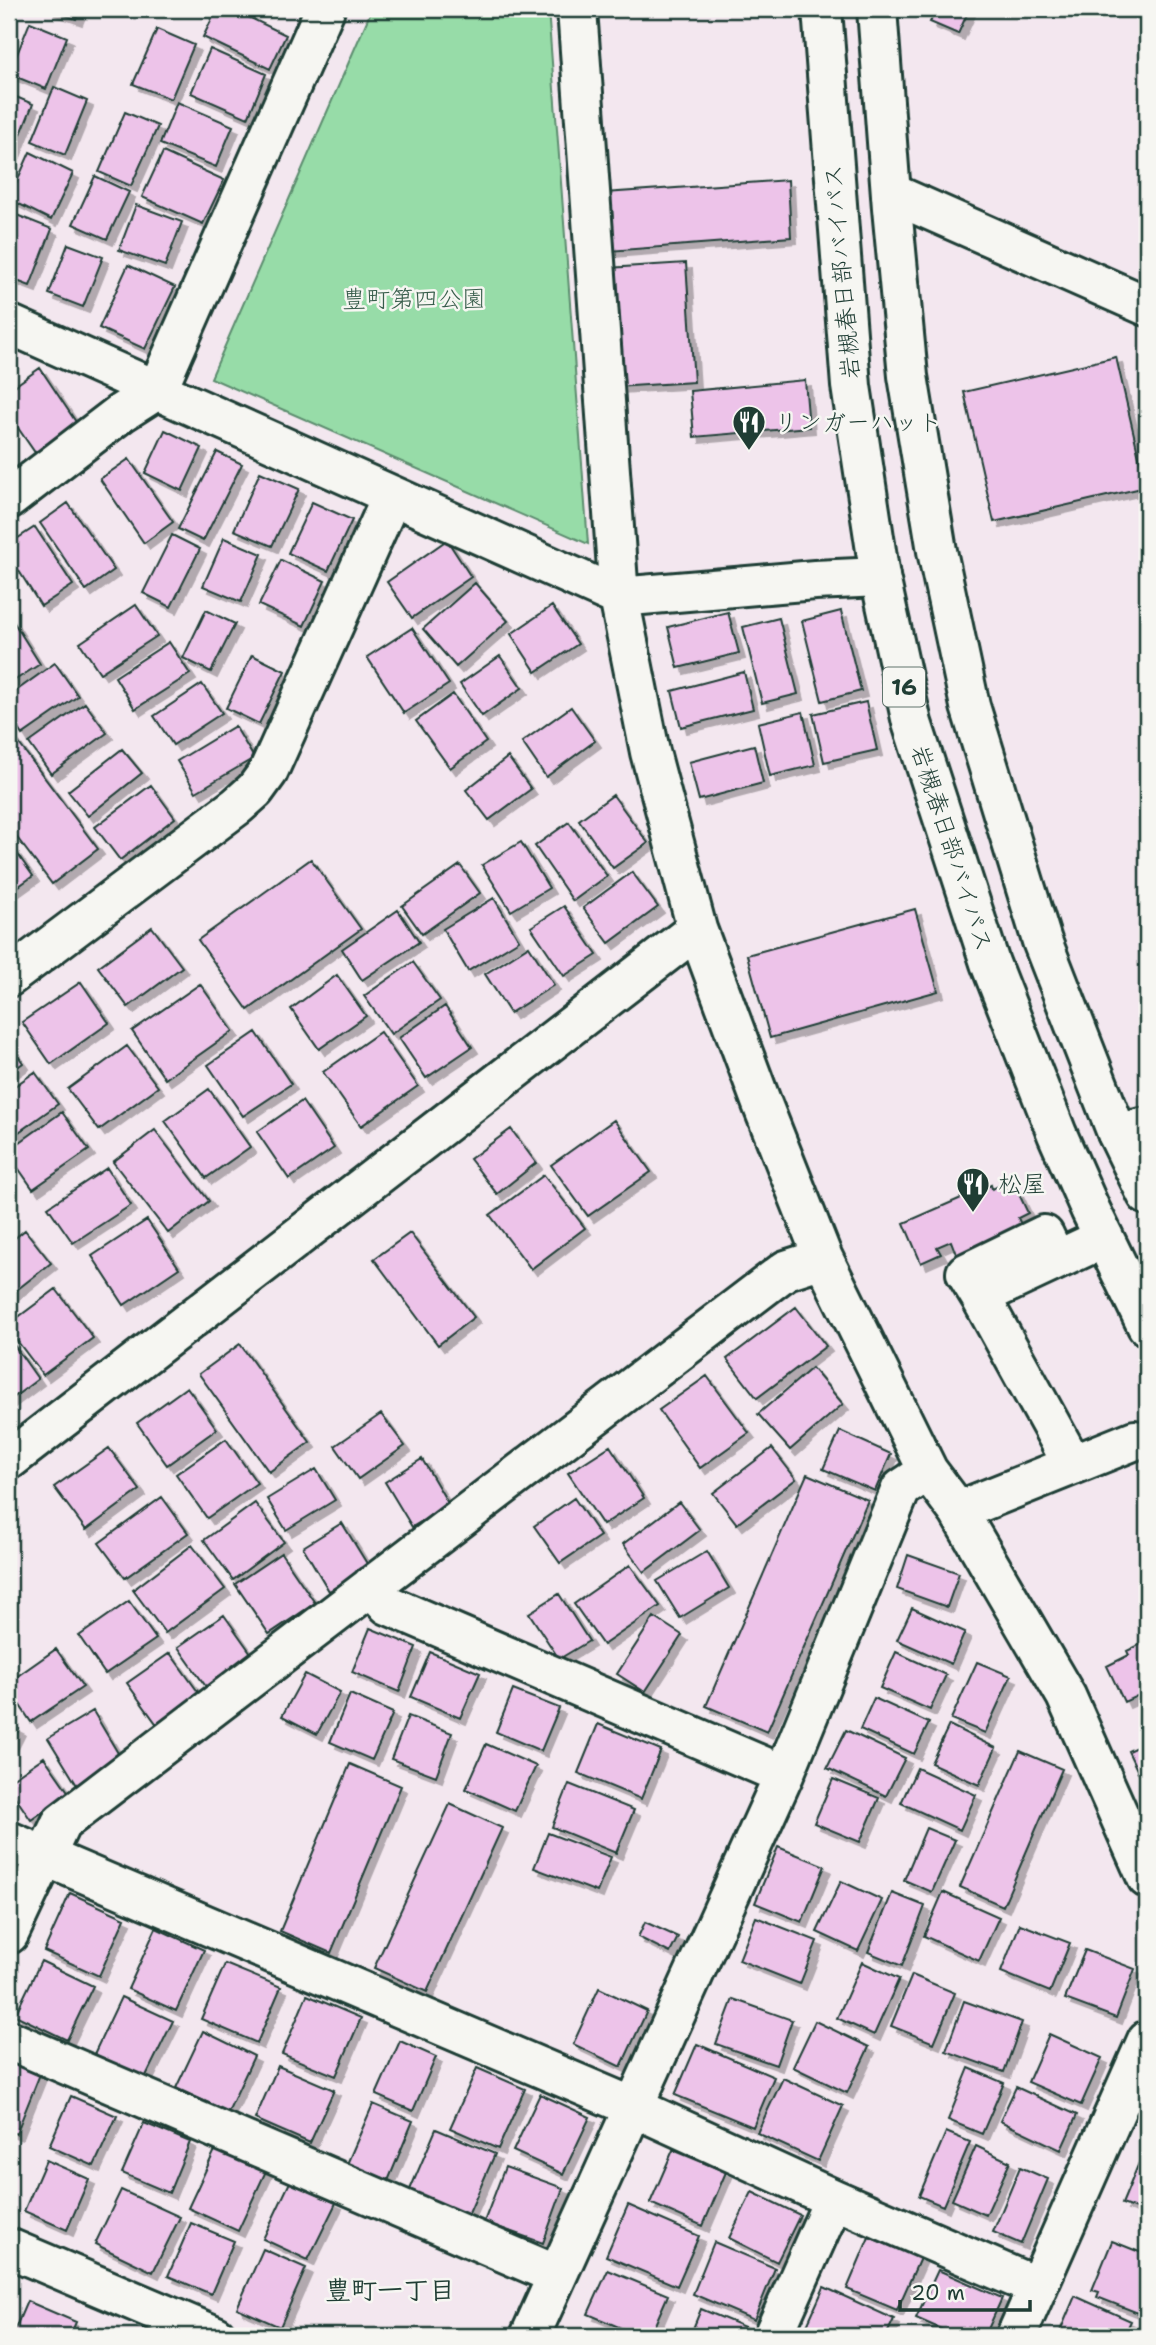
<svg xmlns="http://www.w3.org/2000/svg" width="1156" height="2345" font-family="'Shantell Sans','Klee One',sans-serif">
<defs>
<filter id="shadow"><feDropShadow dx="6" dy="6" stdDeviation="0" flood-color="#0004"/></filter>
</defs>
<rect width="100%" height="100%" fill="#f3e7ef"/>
<filter id="ink" filterUnits="userSpaceOnUse"><feTurbulence type="fractalNoise" baseFrequency=".0143" numOctaves="2"/><feDisplacementMap in="SourceGraphic" scale="14" xChannelSelector="R" yChannelSelector="G"/><feConvolveMatrix kernelMatrix="1 2 1 2 8 2 1 2 1" color-interpolation-filters="sRGB"/></filter>
<g filter="url(#ink)">
<path fill="#97dca8" stroke="#5b8c6e" stroke-width="2" d="M372,9H548L588,544L211,378Z"/>
<path fill="#edc3e9" stroke="#1f3d34" stroke-width="2" filter="url(#shadow)" d="M48,9H80L76,19Z
M217,9H232L286,35L270,69L203,37Z
M937,9L969,10L958,34L930,22Z
M30,22L67,37L46,89L9,74Z
M157,29L194,45L171,99L133,84Z
M210,49L266,74L248,118L191,93Z
M54,87L87,101L65,155L32,141Z
M9,94L33,104L9,164Z
M177,102L233,126L216,167L160,144Z
M125,112L158,126L131,186L99,172Z
M30,152L73,173L51,220L9,199Z
M163,152L224,180L203,224L142,197Z
M95,176L129,192L107,239L73,224Z
M788,180L791,237L609,251L605,193Z
M136,205L182,222L165,266L119,250Z
M9,212L52,229L30,286L9,278Z
M68,244L103,257L83,307L49,294Z
M686,263L694,382L616,387L608,268Z
M128,265L175,287L145,349L99,328Z
M1116,357L1146,487L994,522L964,392Z
M40,368L78,425L36,454L9,415V390Z
M805,380L809,427L694,437L690,391Z
M165,430L202,448L182,491L145,473Z
M217,452L242,464L203,541L178,529Z
M129,459L173,522L144,543L100,479Z
M260,472L299,489L272,546L234,530Z
M312,502L352,520L328,571L288,553Z
M68,503L114,570L86,590L40,523Z
M35,527L73,585L41,606L9,555V544Z
M172,535L200,549L171,607L143,593Z
M224,538L262,554L241,602L203,586Z
M447,540L471,577L412,618L387,582Z
M281,560L325,581L304,626L259,605Z
M475,583L508,621L456,667L423,629Z
M136,605L157,636L100,673L80,643Z
M552,606L578,644L536,672L511,634Z
M206,610L235,624L211,672L183,658Z
M841,611L861,691L822,701L802,621Z
M728,612L739,653L678,668L668,627Z
M779,618L798,694L762,703L743,627Z
M13,621L40,664L9,684V624Z
M412,628L449,684L404,713L367,657Z
M169,642L190,674L135,709L115,677Z
M252,655L285,671L259,724L226,708Z
M500,656L522,688L482,716L460,684Z
M55,663L78,696L22,735L9,715V696Z
M744,672L753,709L681,727L672,691Z
M202,684L222,713L173,745L154,716Z
M453,694L486,742L450,768L416,721Z
M866,702L877,750L824,762L813,714Z
M85,703L107,733L51,774L29,743Z
M571,707L595,741L546,777L522,742Z
M803,712L815,765L770,776L758,723Z
M235,726L254,758L196,792L177,761Z
M11,733L98,849L52,884L9,827V735Z
M754,745L763,783L699,800L689,762Z
M122,749L142,773L88,816L68,791Z
M508,757L531,789L489,820L466,790Z
M151,785L175,818L120,860L95,827Z
M613,795L648,843L613,868L579,820Z
M569,822L607,876L573,901L535,846Z
M9,842L33,876L9,893Z
M521,842L549,888L511,911L482,865Z
M311,859L361,929L248,1010L198,940Z
M460,865L480,893L422,934L402,906Z
M632,872L658,907L609,943L583,908Z
M494,898L519,940L468,971L443,929Z
M564,906L597,955L564,976L531,927Z
M915,909L938,991L770,1038L747,955Z
M398,910L419,942L362,980L342,949Z
M152,927L182,967L128,1007L98,967Z
M529,946L554,985L510,1013L485,974Z
M413,962L440,1000L391,1034L364,996Z
M337,975L366,1016L319,1049L291,1009Z
M81,982L109,1023L51,1064L22,1022Z
M200,984L233,1031L165,1079L132,1031Z
M445,1006L472,1047L426,1078L399,1038Z
M256,1032L291,1084L243,1116L208,1065Z
M380,1032L418,1086L361,1126L323,1072Z
M9,1043L23,1063L9,1073Z
M127,1046L158,1087L99,1130L68,1089Z
M35,1072L58,1104L9,1139V1090Z
M209,1089L250,1147L206,1178L165,1121Z
M302,1101L334,1148L289,1179L257,1132Z
M62,1112L89,1150L33,1189L9,1155V1150Z
M614,1120L651,1172L588,1216L551,1165Z
M511,1129L536,1163L497,1194L470,1159Z
M155,1130L209,1201L168,1233L113,1162Z
M107,1168L131,1205L73,1243L48,1207Z
M544,1175L585,1228L531,1269L490,1215Z
M1004,1184L1008,1194L1017,1190L1028,1213L1018,1218L1025,1233L959,1262L951,1241L937,1247L941,1254L921,1263L904,1223L991,1185L992,1189Z
M147,1220L179,1268L124,1305L92,1256Z
M25,1230L51,1263L9,1296V1243Z
M410,1233L474,1317L438,1345L374,1259Z
M56,1289L93,1338L43,1375L9,1330V1324Z
M796,1307L826,1346L757,1398L727,1359Z
M240,1344L310,1442L269,1472L199,1374Z
M14,1345L38,1379L9,1401V1348Z
M812,1368L843,1404L790,1450L758,1414Z
M707,1376L749,1433L700,1468L659,1410Z
M187,1387L217,1429L167,1465L137,1423Z
M381,1414L405,1446L358,1479L335,1446Z
M840,1431L891,1454L875,1491L823,1469Z
M226,1439L257,1483L207,1518L176,1474Z
M610,1446L644,1498L603,1525L568,1473Z
M109,1448L140,1490L86,1530L54,1487Z
M772,1448L796,1479L737,1524L713,1493Z
M422,1459L449,1505L412,1527L385,1482Z
M316,1469L335,1500L286,1530L267,1499Z
M807,1474L868,1500L767,1732L706,1706Z
M162,1497L188,1533L125,1578L99,1543Z
M574,1498L600,1536L560,1563L534,1526Z
M679,1502L700,1530L644,1572L623,1544Z
M255,1503L284,1542L233,1580L204,1540Z
M342,1523L369,1567L329,1591L303,1547Z
M192,1545L225,1589L165,1633L133,1590Z
M707,1551L729,1588L680,1618L657,1581Z
M281,1553L315,1603L269,1634L235,1584Z
M908,1555L959,1573L947,1607L897,1589Z
M630,1565L660,1606L603,1645L574,1604Z
M559,1594L589,1641L559,1659L529,1613Z
M129,1601L156,1639L105,1674L79,1636Z
M912,1608L965,1632L951,1664L897,1640Z
M224,1615L253,1656L207,1688L178,1647Z
M654,1617L682,1635L645,1692L617,1674Z
M370,1628L416,1647L399,1692L352,1672Z
M1147,1641V1696L1141,1699L1139,1695L1124,1702L1107,1666L1129,1655L1127,1651Z
M56,1649L83,1687L31,1722L9,1689V1682Z
M430,1652L480,1673L460,1718L411,1697Z
M896,1652L946,1675L930,1710L880,1688Z
M170,1653L201,1696L158,1726L127,1683Z
M977,1662L1011,1676L985,1733L951,1719Z
M305,1674L340,1692L317,1734L282,1716Z
M513,1690L559,1708L541,1751L496,1732Z
M350,1694L393,1713L372,1760L330,1742Z
M874,1698L929,1723L914,1754L860,1729Z
M93,1711L122,1760L78,1787L48,1738Z
M408,1716L452,1733L436,1776L391,1759Z
M9,1724L19,1729L9,1749Z
M598,1724L661,1750L641,1799L578,1773Z
M949,1725L996,1748L979,1785L931,1763Z
M846,1730L905,1758L886,1796L827,1768Z
M1147,1742V1772L1140,1776L1128,1751Z
M486,1744L536,1766L515,1811L466,1789Z
M1020,1751L1062,1769L1003,1906L960,1887Z
M44,1757L69,1793L31,1820L9,1788V1781Z
M350,1764L401,1786L331,1953L280,1931Z
M917,1768L976,1795L960,1830L901,1803Z
M833,1779L879,1798L860,1842L814,1823Z
M569,1784L634,1810L616,1853L552,1827Z
M450,1804L502,1828L427,1992L374,1968Z
M926,1828L955,1840L932,1892L904,1880Z
M548,1833L611,1857L597,1892L534,1868Z
M778,1847L825,1866L802,1922L755,1903Z
M841,1881L882,1900L858,1951L817,1932Z
M943,1892L999,1917L979,1961L924,1936Z
M70,1893L125,1918L99,1976L44,1951Z
M892,1893L925,1906L902,1966L868,1952Z
M756,1917L817,1941L800,1984L739,1960Z
M645,1922L678,1937L670,1953L638,1937Z
M1020,1924L1070,1943L1050,1992L1001,1972Z
M156,1928L204,1950L176,2011L128,1989Z
M1085,1950L1135,1969L1116,2018L1065,1999Z
M41,1961L93,1986L67,2040L15,2015Z
M862,1962L899,1979L874,2035L837,2018Z
M225,1964L281,1987L257,2043L201,2019Z
M912,1975L955,1993L934,2043L891,2026Z
M599,1988L647,2011L621,2067L573,2044Z
M307,1995L361,2018L336,2076L282,2054Z
M121,1997L173,2021L145,2078L94,2054Z
M733,1999L792,2020L776,2065L716,2044Z
M964,2001L1022,2022L1004,2072L946,2051Z
M815,2021L869,2047L847,2093L793,2067Z
M203,2031L254,2056L228,2112L176,2088Z
M1049,2034L1102,2058L1081,2105L1028,2082Z
M400,2041L436,2057L413,2111L376,2095Z
M697,2044L774,2077L753,2127L675,2095Z
M9,2056L42,2069L16,2134L9,2131Z
M278,2066L334,2090L310,2143L255,2119Z
M477,2068L525,2089L498,2149L450,2128Z
M969,2068L1004,2083L982,2134L948,2120Z
M783,2078L843,2106L818,2161L757,2133Z
M1016,2087L1077,2115L1061,2150L1000,2121Z
M540,2094L590,2117L563,2174L513,2151Z
M71,2096L117,2116L94,2166L49,2146Z
M373,2104L413,2121L388,2181L347,2164Z
M144,2123L190,2142L169,2193L122,2173Z
M436,2129L495,2154L467,2218L409,2192Z
M946,2132L970,2142L943,2206L919,2196Z
M976,2146L1010,2162L986,2215L952,2200Z
M216,2148L266,2171L238,2231L188,2208Z
M673,2150L726,2172L703,2226L650,2203Z
M1141,2158L1147,2160V2213L1122,2204Z
M46,2160L89,2179L67,2230L24,2211Z
M505,2167L563,2188L543,2243L484,2222Z
M1020,2167L1048,2179L1021,2244L993,2232Z
M290,2182L336,2203L308,2260L263,2239Z
M121,2190L180,2217L153,2272L95,2244Z
M752,2192L800,2215L777,2262L729,2238Z
M628,2205L699,2236L677,2286L606,2256Z
M191,2223L234,2241L211,2294L168,2276Z
M869,2237L920,2258L897,2310L847,2289Z
M1112,2241L1147,2255V2290L1138,2313L1097,2297L1099,2292L1092,2290Z
M714,2242L775,2268L754,2320L693,2294Z
M263,2249L306,2268L280,2327L237,2308Z
M608,2270L668,2295L650,2336H640L588,2314Z
M938,2270L1002,2298L985,2336H957L916,2318Z
M824,2287L894,2319L886,2336H802Z
M1075,2296L1131,2321L1124,2336H1058Z
M27,2301L76,2322L70,2336H12Z
M701,2309L747,2328L744,2336H690Z"/>
<g fill="none" stroke-linecap="round" stroke-linejoin="round">
<defs>
<path id="minor" d="M577,9L619,597L650,752L697,929L762,1104L823,1258L928,1471L958,1511L1066,1696L1147,1878
M891,193L1147,306
M9,324L619,597L815,580L880,577
M9,499L121,413L157,390L325,9
M9,977L237,806L255,790L268,772L392,496
M1117,1133L1147,1127
M980,1296L966,1273L1044,1235L1056,1260
M9,1460L697,929
M1073,1465L980,1296L1104,1238
M958,1511L1135,1440
M371,1586L388,1605L784,1775
M9,1841L633,2107L834,2199L1037,2287
M9,1934L61,1823L786,1270L823,1258
M9,2040L557,2275
M9,2248L216,2336
M530,2336L784,1775L901,1489L928,1471
M773,2336L834,2199
M1016,2336L1147,2040"/>
<path id="highway" d="M822,9L851,386L880,577L912,723L990,963L1057,1134L1091,1211L1147,1326
M877,9L892,208L908,376L937,551L970,706L1042,941L1117,1133L1147,1195"/>
</defs>
<use href="#minor" stroke="#1f3d34" stroke-width="44"/>
<use href="#highway" stroke="#1f3d34" stroke-width="44"/>
<use href="#minor" stroke="#f6f6f2" stroke-width="38"/>
<use href="#highway" stroke="#f6f6f2" stroke-width="38"/>
</g>
</g>
<defs>
<symbol id="restaurant-pin" viewBox="-11 -11 22 30"><path d="M0 17L-7.5 6A9.5 9.5 0 1 1 7.5 6Z" fill="#1f3d34" stroke="#f6f6f2"/><path d="M-5-6h1v4h1v-4h1v4h1v-4h1v5L-1.5 .5V6h-2V.5L-5-1ZM5-6V6H3V1.5H1.5Q1.5-4 5-6Z" fill="#fff"/></symbol>
</defs>
<g fill-rule="evenodd">
<use href="#restaurant-pin" x="730" y="403" width="38" height="52"/>
<use href="#restaurant-pin" x="954" y="1165" width="38" height="52"/>
</g>
<g text-anchor="middle" stroke-width="5" stroke-linejoin="round" paint-order="stroke">
<rect fill="#f6f6f2" stroke="#60746d" stroke-width="2" x="883" y="667.5" width="42" height="39" rx="5"/>
<g font-size="23" font-weight="bold" fill="#1f3d34">
<text x="904" y="695">16</text>
</g>
<g font-size="24" fill="#1f3d34" stroke="#f6f6f2">
<text transform="translate(842 272) rotate(-95)" y="8">岩槻春日部バイパス</text>
<text transform="translate(952 848) rotate(72)" y="8">岩槻春日部バイパス</text>
</g>
<g font-size="24" fill="#375d4b" stroke="#f6f6f2">
<text x="414" y="307">豊町第四公園</text>
</g>
<g font-size="24" fill="#1f3d34" stroke="#f6f6f2" text-anchor="start">
<text x="774" y="430">リンガーハット</text>
<text x="998" y="1192">松屋</text>
</g>
<g font-size="26" font-weight="bold" fill="#1f3d34" stroke="#f6f6f2">
<text x="390" y="2299">豊町一丁目</text>
</g>
</g>
<rect width="1156" height="2345" fill="none" stroke="#f6f6f2" stroke-width="35"/>
<rect x="18" y="18" width="1121" height="2310" fill="none" stroke="#1f3d34" stroke-width="2.5" filter="url(#ink)"/>
<path d="M900 2300v10h130v-10" fill="none" stroke="#1f3d34" stroke-width="3.5"/>
<text x="911" y="2300" font-size="21" fill="#1f3d34" stroke="#f6f6f2" stroke-width="5" paint-order="stroke">20 m</text>
</svg>
